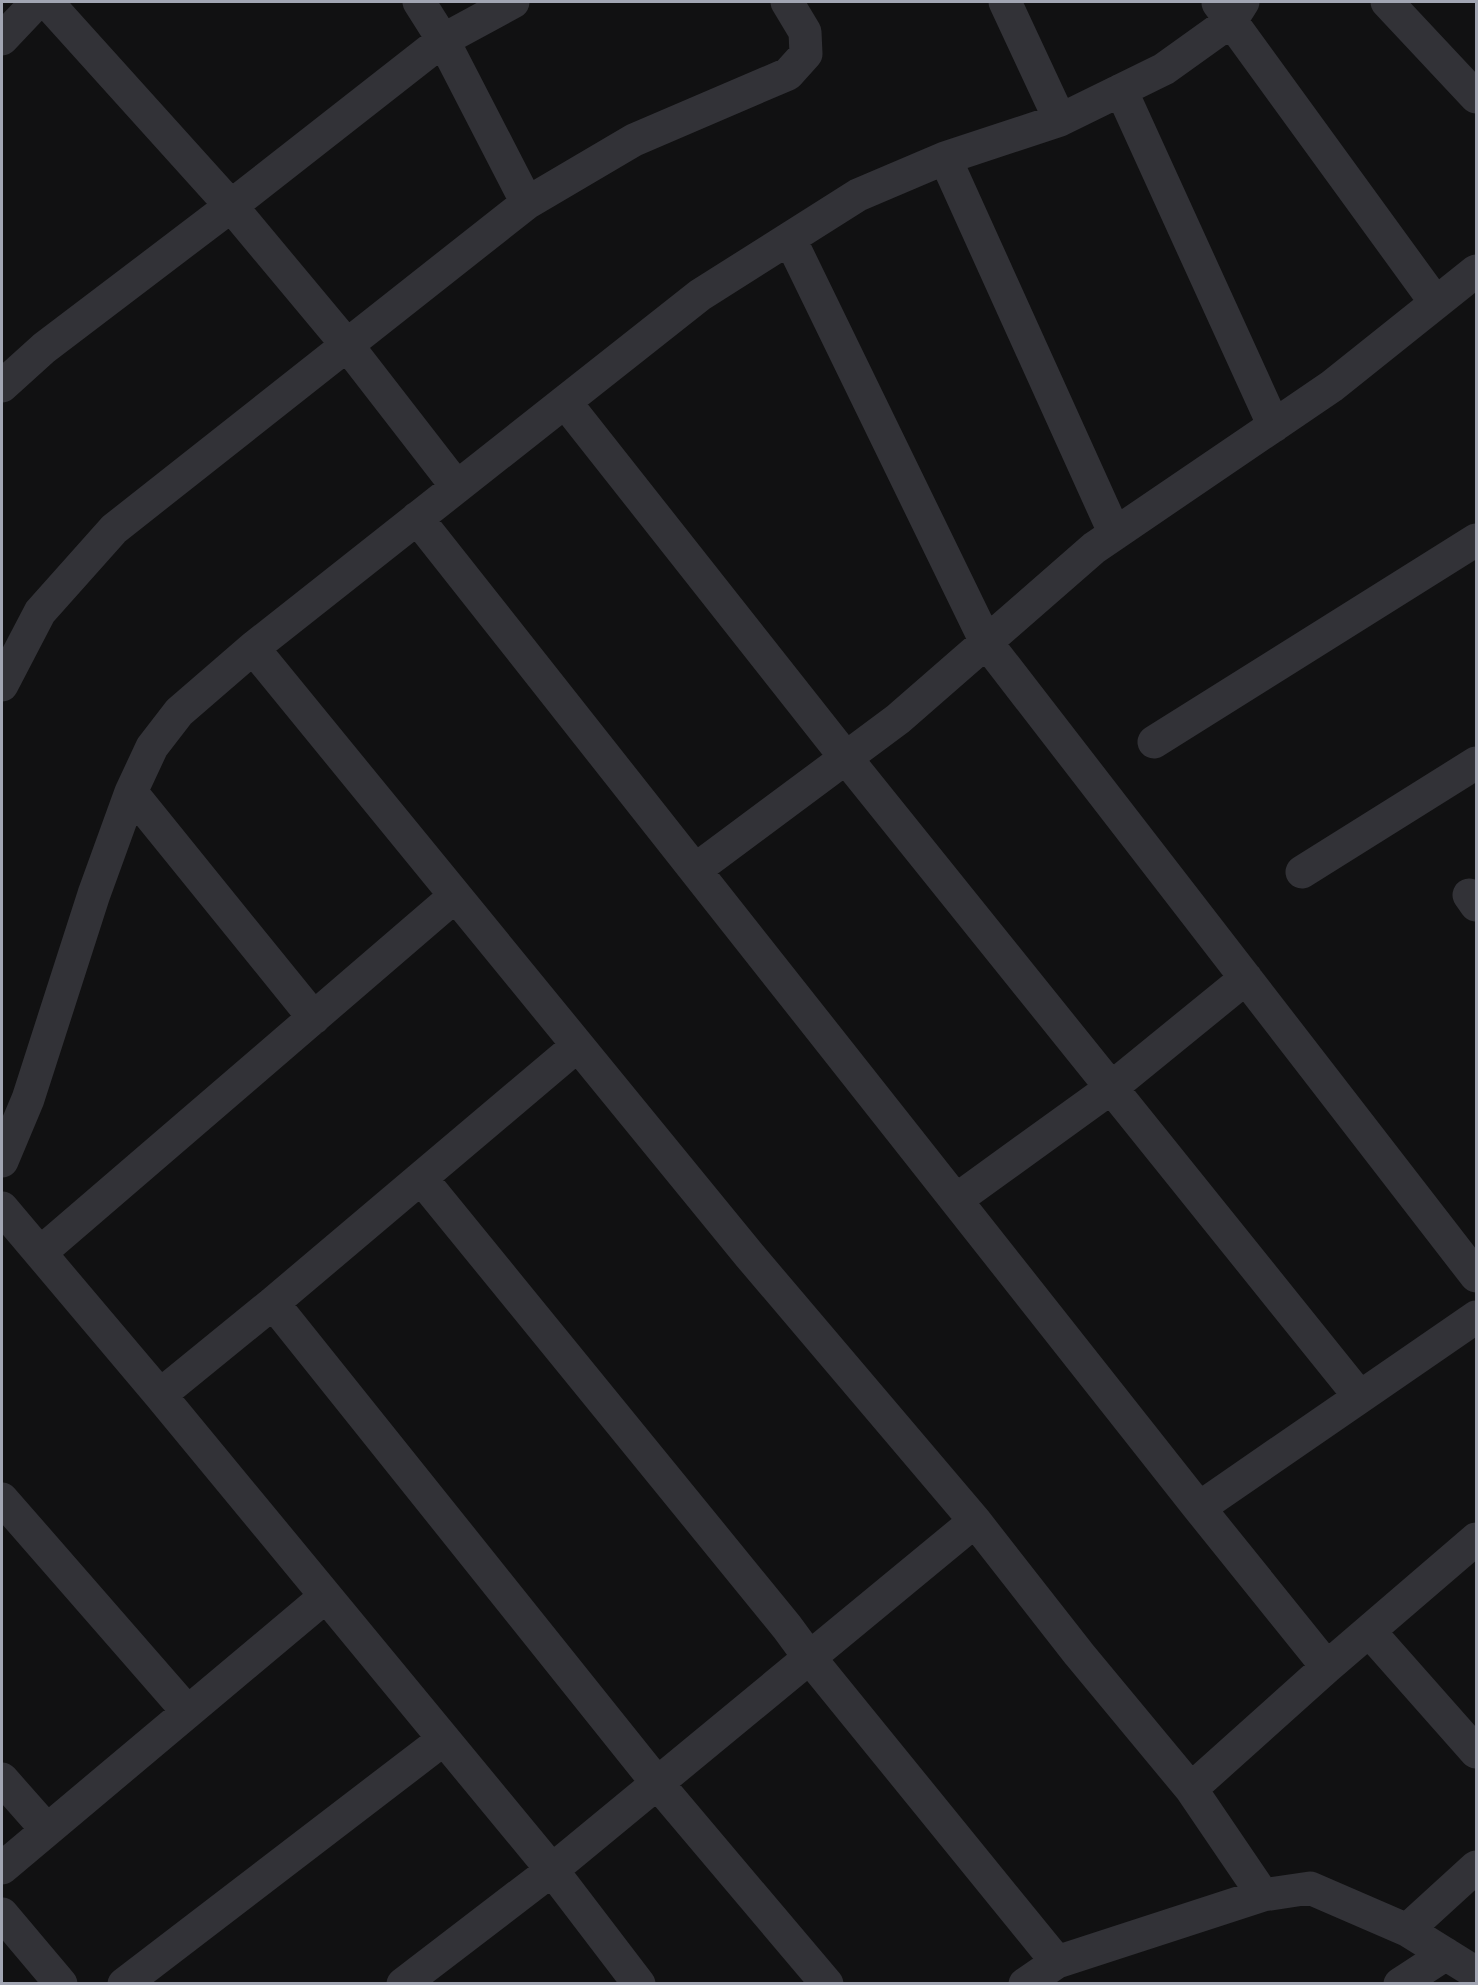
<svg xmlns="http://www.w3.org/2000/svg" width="1478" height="1985" font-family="'Exo 2',sans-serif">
<rect width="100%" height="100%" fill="#111112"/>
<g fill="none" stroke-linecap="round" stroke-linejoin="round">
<path stroke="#323237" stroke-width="33" d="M47,2L231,206L347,345L457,487
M1005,2L1060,120
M1387,2L1476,97
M1218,3L1436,303
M2,39L37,2
M1121,90L1274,426
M945,158L1115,534
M527,203L634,140L788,74L806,54L805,32L787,2
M790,239L986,642L1476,1276
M2,386L44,348L231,206L443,40L513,2
M565,402L846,758L1360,1397
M417,518L1199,1508L1327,1667
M253,648L750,1256L975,1521L1079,1654L1191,1789L1263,1895
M2,685L40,612L114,529L527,203L443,40L419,2
M1154,742L1476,540
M131,792L314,1018
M695,870L898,719L1094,548L1332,386L1476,271
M1302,872L1476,763
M1469,895L1476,905
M2,1161L28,1099L94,894L131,792L152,747L179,712L253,648L700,295L858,195L945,158L1060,120L1164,69L1231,21L1243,2
M421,1178L787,1627L809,1657L1057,1962
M956,1200L1111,1088L1246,978
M2,1208L160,1395L552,1870L639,1984
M40,1253L455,896
M273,1303L658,1784L827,1984
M160,1395L273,1303L577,1046
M2,1499L187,1711
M1199,1508L1476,1317
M1369,1631L1476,1752
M2,1779L47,1830
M1191,1789L1327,1667L1476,1539
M2,1868L326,1596
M2,1914L61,1984
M1407,1930L1476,1867
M124,1984L444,1739
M403,1984L552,1870L975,1521
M1025,1984L1057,1962L1263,1895L1310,1888L1407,1930L1476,1973
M1400,1984L1446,1954"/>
</g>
<rect width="1478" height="1985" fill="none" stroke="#a2a6b3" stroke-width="6"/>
</svg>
